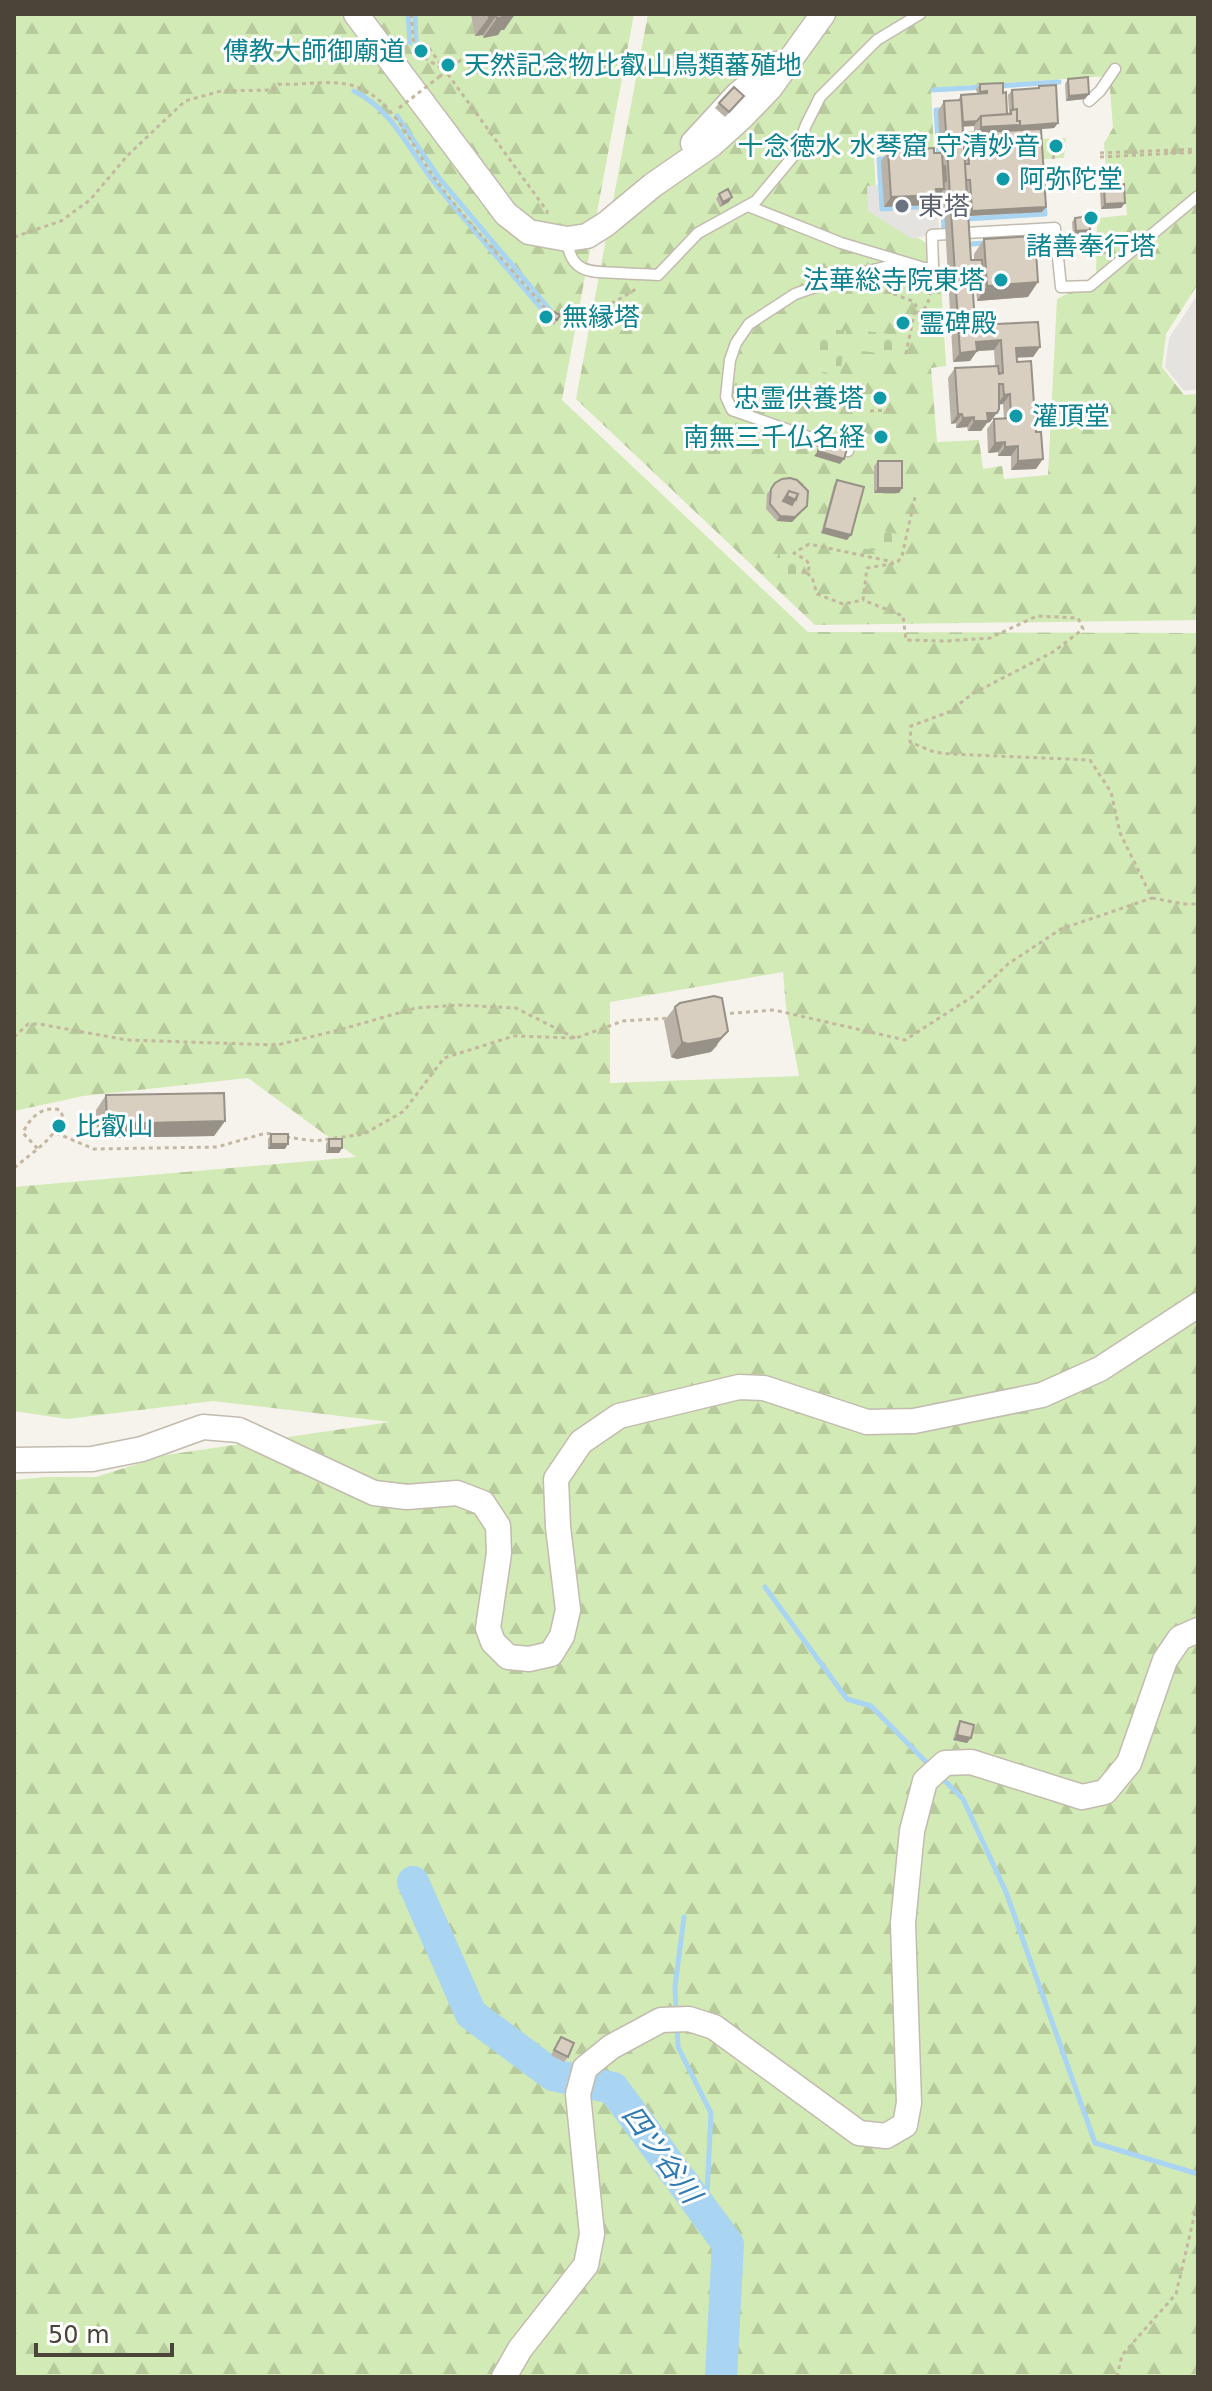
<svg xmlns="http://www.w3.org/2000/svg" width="1212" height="2391" font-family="'DejaVu Sans','Noto Sans JP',sans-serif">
<defs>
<pattern id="forest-firs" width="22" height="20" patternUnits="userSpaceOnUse" patternTransform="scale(2)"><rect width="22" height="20" fill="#d2eab5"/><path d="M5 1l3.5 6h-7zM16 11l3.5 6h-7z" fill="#b6ca9c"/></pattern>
<pattern id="cemetery-stones" width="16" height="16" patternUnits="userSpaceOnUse" patternTransform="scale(2)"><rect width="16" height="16" fill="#d2eab5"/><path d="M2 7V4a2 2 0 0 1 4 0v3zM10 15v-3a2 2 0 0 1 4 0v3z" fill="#b6ca9c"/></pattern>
</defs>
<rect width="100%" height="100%" fill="#f6f3ec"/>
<path fill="url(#forest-firs)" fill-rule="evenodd" d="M14,14H634L562,400L808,632L1198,633V2377H14V1480L46,1477H96L166,1455L390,1422L213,1401L67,1419L14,1411V1187L356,1157L248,1078L83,1096L14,1111ZM783,972L786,1007L799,1076L610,1083V1002Z
M648,14H1198V284L1166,334L1162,367L1184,395L1198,394V620L815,625L576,399ZM1109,76L1113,128L1104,143L1106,171L1123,170L1127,215L1097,218L1096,279L1057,299L1048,475L1004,479L1002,466L983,469L979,440L937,442L931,368L946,366L939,251L877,212L874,156L934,152L931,88Z"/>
<path fill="url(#cemetery-stones)" d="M821,328L846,331L840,376L815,372Z
M865,331L897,335L894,355L862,351Z
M866,527L897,534L893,554L862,548Z
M779,553L805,564L799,579L772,568Z"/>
<path fill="#d2eab5" d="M1066,138L1064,158L1043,159L1041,139Z"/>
<path fill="#e5e3e0" d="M878,185L880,210L938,208L939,232L912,239L868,211L867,186Z
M1198,294V389L1184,391L1165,367L1169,338Z"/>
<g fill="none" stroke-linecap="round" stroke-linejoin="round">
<path stroke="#a9d4f2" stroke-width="5" d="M408,14L410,43
M415,14L416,42
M998,86L1059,82
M933,90L984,87
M354,91C393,110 408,149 434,182C470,227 509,270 546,314
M397,116L439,178L551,311
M939,158L936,110H942
M887,159H879L882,209L931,206V200H939L938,189L942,188L944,232
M965,215L966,219L1045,214L1044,202
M1031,240L1050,239
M971,244L985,243
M765,1587L847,1699L871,1706L929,1765
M939,1775L963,1799L1006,1892L1095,2143L1198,2174
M676,2011L675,1987L684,1917
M677,2025L678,2047L711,2113L706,2214"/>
<path stroke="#a9d4f2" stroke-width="32" d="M413,1882L471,2014L553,2075L613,2088L728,2244L721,2377"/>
<defs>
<path id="service" d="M1089,101L1100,91L1115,69
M748,206L841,243L924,268H933L932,235L1055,228L1061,287L1090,286L1198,196
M567,239C570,274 591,272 619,273C632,274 645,274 658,275L698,233L756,201L795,154L806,125L820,97L877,40L920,14
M848,451L732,410L726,397L730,360L736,343L749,324L795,294L844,277L901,263"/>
<path id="tertiary" d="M356,14L506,214L529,232L567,239L587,236L606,224L653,185L711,145L743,116L770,88L823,14
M693,143L738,94L776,64
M14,1460L92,1459L142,1449L203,1427L239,1430L374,1493L407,1497L457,1493L483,1503L498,1526L499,1553L488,1628L493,1642L508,1657L529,1659L551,1654L562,1636L568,1610L558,1527L556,1479L581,1442L619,1416L739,1387L764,1388L867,1422L914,1421L1042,1395L1100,1369L1198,1305
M504,2377L520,2349L586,2265L592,2234L578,2094L585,2068L611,2047L661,2020L689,2019L714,2027L859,2133L886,2136L905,2125L909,2103L903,1923L912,1831L925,1781L945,1763L971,1762L1082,1797L1105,1792L1129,1763L1165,1660L1180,1638L1198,1630"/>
</defs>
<use href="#service" stroke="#c2bbae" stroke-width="13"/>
<use href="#tertiary" stroke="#c2bbae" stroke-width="27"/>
<path stroke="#c4b79f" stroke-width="3" stroke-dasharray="4 4" stroke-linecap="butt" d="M411,14L414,46L420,55L441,68
M417,50L426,44L547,211V215
M439,77L461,60L494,53
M1100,153L1198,149
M1100,157L1198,152
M1053,159L1054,154L1060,153L1065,145
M14,237L61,221L90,200L128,155L185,101L221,91L273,90L278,84C303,86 333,78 357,87C395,101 413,148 435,179C470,226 512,269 550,314
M871,285L912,301L916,305L905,358
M917,314L927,306L933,283
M557,315C587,317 611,305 636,289
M885,399H889
M819,409L834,406L846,391
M870,411L891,410
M802,571L807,573L810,565L806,560L794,553L809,544L893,562
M807,573L812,577L817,594L843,604L863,600L867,568L897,563L902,556L915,497
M1152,898L1183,904H1198
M722,1014L774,1010L905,1040L975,995L1008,964L1061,929L1152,898L1120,833L1111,792L1090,760L950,754L934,752L910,742L911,726L949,712L972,694L1053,652L1083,629L1078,618L1037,616L990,638L946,641L906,640L903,616L863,600
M14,1037L28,1024H39L127,1040L277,1045L339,1030L416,1008L459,1005L516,1008L575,1038
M56,1133L94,1149L217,1147L266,1133L275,1135
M286,1137L315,1141L364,1134L404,1111L444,1058L514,1036L576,1038L623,1021L670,1018
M14,1168C34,1151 52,1141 63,1117L60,1110C43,1105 29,1118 23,1133L38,1149
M1117,2377L1122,2355L1176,2294L1198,2200"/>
<use href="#service" stroke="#fff" stroke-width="10"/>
<use href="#tertiary" stroke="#fff" stroke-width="24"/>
<path stroke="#c4b79f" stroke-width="3" stroke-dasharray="4 4" stroke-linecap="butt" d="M399,108L439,77"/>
</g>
<path fill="#bab2a6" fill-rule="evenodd" d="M471,14H515L504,30H501L498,35L483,38V35L475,36Z
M1068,79L1085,99L1066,101L1065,84Z
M980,84L1003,93L1007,114L1009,112L1008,95L1012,90L1037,88L1039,86L1058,123L1054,128L1041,129L1046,207L1042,212L969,216L971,260H974V254L984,239L1028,297L977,301L976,285L973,286L975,325L1040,347L1033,357H1017L1036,469L1011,470V456H998V452L988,453L987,429L994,419L1004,418L1003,404H999L990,422L987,423L981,431H968L967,427L956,428V423L951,424L948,378L955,368L995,366L994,350L977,351L970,361L953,362L943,191L937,199H934L930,205L884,207L881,161L888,151L940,153L938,111L944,101L958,100L961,95L977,94L976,89ZM963,126H974V132L967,133L964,138Z
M740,101L725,117L715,108L719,103Z
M1104,186L1125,203L1121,208L1101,209L1100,191Z
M719,194L729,202L720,207L716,199Z
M1075,218L1090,230L1086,235L1073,236L1072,222Z
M547,312L560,315L554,325L543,317Z
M878,461L902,488L899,493H874V466Z
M837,480L847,540L821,533L834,485Z
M775,483L807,506L792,522L777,521L766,509L767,494Z
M675,1007L718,1045L711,1052L677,1059L671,1057L664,1021Z
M106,1095L225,1121L214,1136L97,1138L96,1110Z
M271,1134L285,1149H268V1139Z
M329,1139L342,1148L339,1153H326V1144Z
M960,1721L967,1743L953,1740L957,1726Z
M561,2037L568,2057L564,2062L551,2055Z"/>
<path fill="#979187" d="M510,14H515L504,30H501L498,35L483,38L497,18Z
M496,16L483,35L475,36L489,17Z
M1089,94L1085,99L1066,101L1069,96Z
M977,121L974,126L959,127L962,122Z
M1058,123L1054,128L1017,131L974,137L981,127Z
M936,189H944L937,199H934L930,205L884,207L891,197Z
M732,197L729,202L720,207L723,202Z
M1125,203L1121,208L1101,209L1105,204Z
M1046,207L1042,212L968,216L972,211Z
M1090,230L1086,235L1073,236L1076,231Z
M983,275L976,285L966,286L972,276Z
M1038,282L1028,297L977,301L987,286Z
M1001,340L994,350L977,351L970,361L953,362L960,353L976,342Z
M1040,347L1033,357L1009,358L1016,348Z
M1010,394L1003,404L997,405L1004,395Z
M987,413H997L990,422L987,423L981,431H968L974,421Z
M958,414H962L956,423L951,424Z
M974,417L967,427L956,428L963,418Z
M1005,442L998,452L988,453L995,443Z
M1018,446L1011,456H998L1005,447Z
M818,451L844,459L840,464L814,456Z
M1043,459L1036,469L1011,470L1018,461Z
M878,488H902L899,493H874Z
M787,496L796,500L789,510L780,506Z
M807,506L792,522L777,521L780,516Z
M824,528L851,535L847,540L821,533Z
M728,1031L711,1052L677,1059L671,1057L682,1042Z
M225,1121L214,1136L97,1138L107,1124Z
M271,1144H288L285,1149H268Z
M329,1148H342L339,1153H326Z
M957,1735L971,1738L967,1743L953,1740Z"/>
<path fill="#d8cfc1" stroke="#979187" stroke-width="2" fill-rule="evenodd" d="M488,14H512V15L497,18L496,16L489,17Z
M1088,77L1089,94L1069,96L1068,79Z
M1003,83V93L1006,92L1007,114L981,116L977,121L963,122L961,95L987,93V91L980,92V84Z
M1056,85L1058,123L1020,126V121H1017V109L1013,110L1012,90L1039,88V86Z
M734,87L744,96L729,112L719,103Z
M961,100L971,260H982L983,275L972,276L975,325L1038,322L1040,347L1016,348L1017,362L1031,361L1036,432H1041L1043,459L1018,461V446L1005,447V442L995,443L994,419L1011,418L1010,394L1004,395L1003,384H999V409L997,413H987L988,421H974V417L963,418L962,414H958L955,368L998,366L999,374L1003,373L1001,340L976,342L977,351L960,353L944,101Z
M1017,109V121H1020V125L981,127V116L1011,114V110Z
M1041,129L1046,207L972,211L970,180H966L965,164H969L967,133Z
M934,148V153H942L944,189H936L937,195L891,197L888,151Z
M943,166H945L946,181L944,182Z
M1124,184L1125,203L1105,204L1104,186Z
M728,189L732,197L723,202L719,194Z
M1089,216L1090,230L1076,231L1075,218Z
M1035,236L1038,282L987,286L984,239Z
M550,310L560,315L557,320L547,312Z
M821,440L847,449L844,459L818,451Z
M878,461H902V488H878Z
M790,478L797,480L808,491L807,506L795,517L780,516L770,504L771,489L775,483L782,479ZM789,491L798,494L792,505L783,501Z
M837,480L864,487L851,535L824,528Z
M789,491L798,494L796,500L787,496Z
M714,996L722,998L728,1031L721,1038L688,1044L682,1042L675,1007L680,1003Z
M224,1093L225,1121L107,1124L106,1095Z
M271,1134H288V1144H271Z
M329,1139H342V1148H329Z
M960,1721L974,1725L971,1738L957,1735Z
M561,2037L574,2043L568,2057L554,2050Z"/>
<g fill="#0f9aa8" stroke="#fff" stroke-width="3">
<circle cx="421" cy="51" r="8"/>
<circle cx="448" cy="65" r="8"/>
<circle cx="1056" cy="146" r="8"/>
<circle cx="1003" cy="179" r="8"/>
<circle cx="1091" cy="218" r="8"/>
<circle cx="1001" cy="280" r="8"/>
<circle cx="546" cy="317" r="8"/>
<circle cx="903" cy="323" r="8"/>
<circle cx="880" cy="398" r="8"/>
<circle cx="1016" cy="416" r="8"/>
<circle cx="881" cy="437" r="8"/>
<circle cx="59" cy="1126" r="8"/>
</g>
<circle fill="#6b7280" stroke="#fff" stroke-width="3" cx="902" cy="206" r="8"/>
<g text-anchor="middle" stroke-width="6" stroke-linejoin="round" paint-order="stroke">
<g font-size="26" fill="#0d838f" stroke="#fff" text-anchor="start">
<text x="405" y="60" text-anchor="end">傅教大師御廟道</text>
<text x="464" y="74">天然記念物比叡山鳥類蕃殖地</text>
<text x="1040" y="155" text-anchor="end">十念徳水 水琴窟 守清妙音</text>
<text x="1019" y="188">阿弥陀堂</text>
<text x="1091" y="255" text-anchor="middle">諸善奉行塔</text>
<text x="985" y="289" text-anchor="end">法華総寺院東塔</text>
<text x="562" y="326">無縁塔</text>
<text x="919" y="332">霊碑殿</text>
<text x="864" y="407" text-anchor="end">忠霊供養塔</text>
<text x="1032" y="425">灌頂堂</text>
<text x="865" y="446" text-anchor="end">南無三千仏名経</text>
<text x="75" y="1135">比叡山</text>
</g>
<g font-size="26" fill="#5b616d" stroke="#fff" text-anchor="start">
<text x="918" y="215">東塔</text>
</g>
<g font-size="28" font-style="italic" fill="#2e7ab2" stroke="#fff">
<text transform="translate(662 2154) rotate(54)" y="10">四ツ谷川</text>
</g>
</g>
<rect width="1212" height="2391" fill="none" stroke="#4b4439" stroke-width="32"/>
<path d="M36 2343v12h136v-12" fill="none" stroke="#4b4439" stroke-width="4"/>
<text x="48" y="2343" font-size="24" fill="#4b4439" stroke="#ffffff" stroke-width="6" paint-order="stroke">50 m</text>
</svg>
